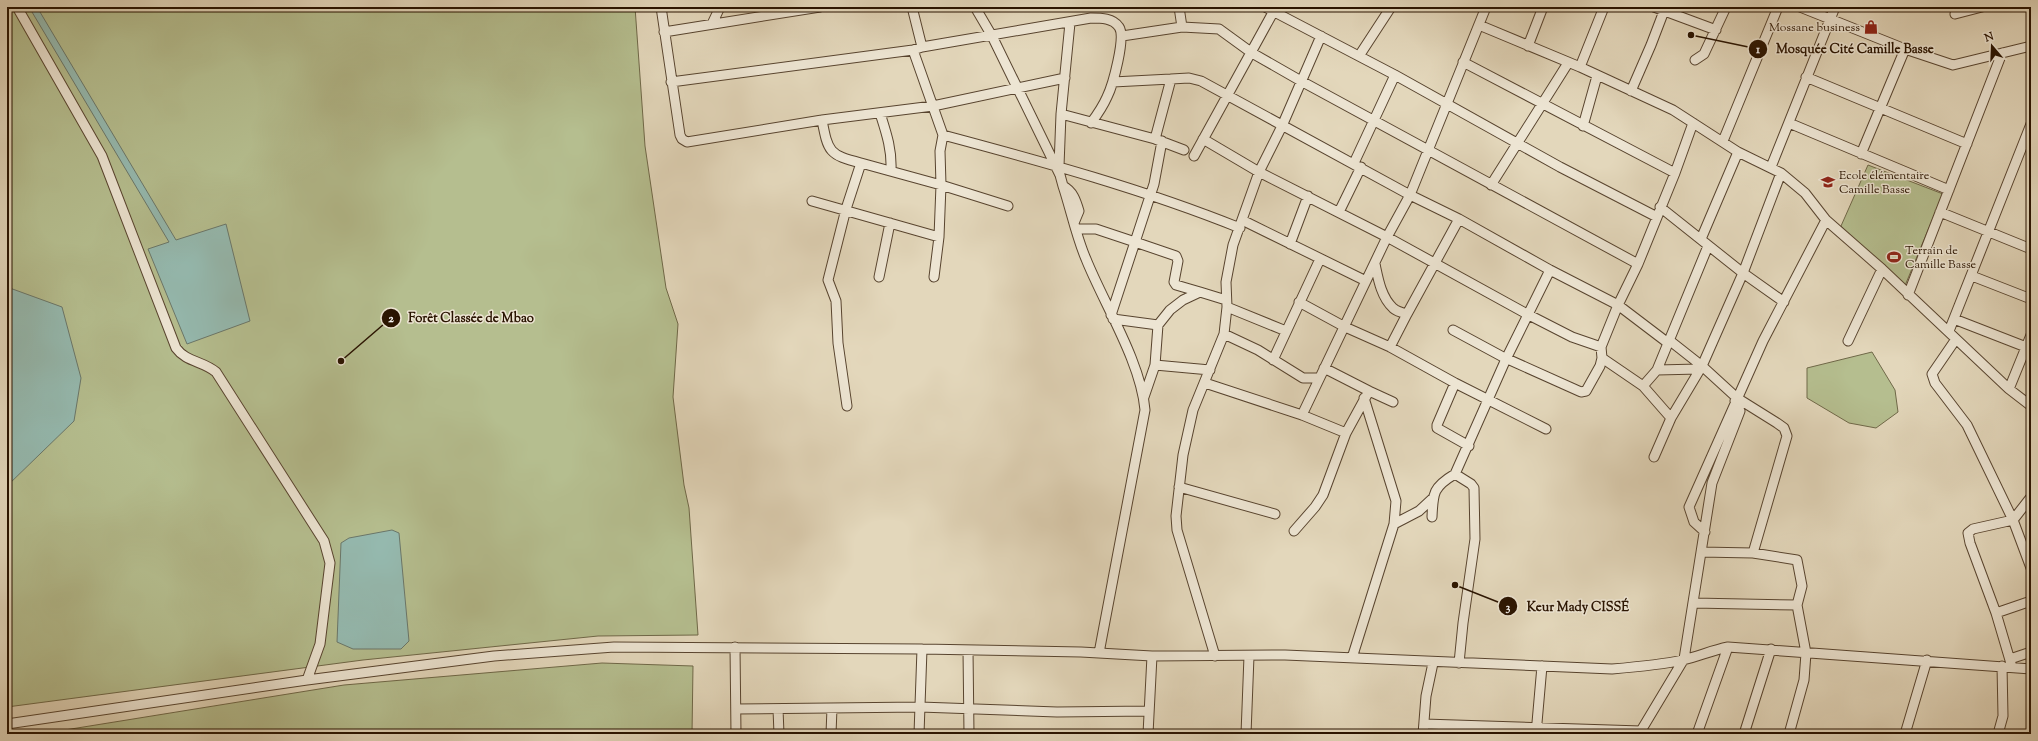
<svg xmlns="http://www.w3.org/2000/svg" width="2038" height="741" font-family="'Sorts Mill Goudy',serif">
<rect width="100%" height="100%" fill="#e3d7bb"/>
<filter id="stains"><feTurbulence type="fractalNoise" baseFrequency=".005" numOctaves="4"/><feColorMatrix values="0 0 0 0 .2 0 0 0 0 .09 0 0 0 0 .02 0 0 0 .5 -.17"/></filter>
<radialGradient id="worn" r=".72"><stop offset=".6" stop-color="#630" stop-opacity="0"/><stop offset="1" stop-color="#630" stop-opacity=".3"/></radialGradient>
<path fill="#b5be8f" stroke="#6f6848" d="M7,7H635L645,146L666,288L678,324L673,397L684,485L689,508L698,635L598,636L363,660L7,707Z
M1868,165L1943,194L1904,288L1841,226Z
M1872,352L1895,390L1898,412L1876,428L1849,423L1807,398V368Z
M602,663L693,666L692,734H40L344,685Z"/>
<path fill="#95bab0" stroke="#6a776a" d="M29,7H37L176,240L226,224L250,321L187,344L148,249L169,242Z
M7,287L62,307L81,378L74,421L7,486Z
M392,530L399,533L409,641L401,649H353L337,642L341,543L349,538Z"/>
<g fill="none" stroke-linecap="round" stroke-linejoin="round">
<defs>
<path id="street" d="M17,7L102,156L176,348C186,362 203,361 216,372L324,541L330,563L320,644L307,680
M661,7L680,135L682,139L687,142L822,120L933,106L1065,78
M912,7L922,47
M975,7L992,36L1060,175L1063,186C1073,191 1076,201 1079,211L1074,223
M1179,7L1182,27
M1265,7L1395,75L1560,167L1657,217
M1654,7L1716,30
M1800,7L1905,49L1953,65L2031,46
M1955,14L1982,7
M712,24L720,7
M1479,25L1580,67L1673,110L1738,152L1781,173L1805,193L1826,220L1882,269L2009,389L2031,406
M664,32L820,7
M1122,36L1182,27L1219,29L1252,53L1301,81L1638,264
M1528,46L1543,7
M1359,56L1391,7
M1695,60L1704,54L1726,7
M1463,62L1675,173
M1580,67L1604,7
M1806,77L1967,144
M1171,79L1189,78L1201,81L1410,195L1459,219L1550,270L1618,305L1668,343
M671,82L913,50L922,47L1091,18C1101,18 1113,18 1119,27C1126,37 1113,85 1107,97C1103,106 1097,115 1091,123
M1113,82L1171,79L1155,139
M1631,91L1651,45L1664,11
M880,113C886,132 892,149 891,170
M1061,114L1155,139L1184,150
M822,120C828,152 829,155 861,163
M1789,123L1949,190
M1583,126L1597,76
M943,135C1044,162 1143,189 1240,228
M1203,139L1259,172L1387,237L1527,314L1572,337L1601,347
M1723,141L1778,7
M1861,154L1905,49
M1194,156L1276,7
M1354,163L1395,75
M1059,166L1061,114L1070,23
M1771,167L1835,7
M1491,185L1568,63
M1063,186C1071,210 1076,236 1086,259C1104,304 1141,362 1145,410L1099,653
M812,201L939,237
M1660,207L1743,273L1784,302
M1339,212L1361,167
M1940,212L2031,249
M1244,221L1366,281
M1076,229H1096L1135,242L1154,184L1162,141
M1701,239L1738,152
M1290,244L1308,196
M1375,264C1378,278 1381,297 1393,308C1396,311 1403,313 1407,314L1390,347
M1972,276L2031,299
M879,277L890,223
M934,277L939,237L941,185L1008,206
M1200,292L1226,300
M1908,295L2002,53
M1299,302L1345,327L1390,347L1455,383L1546,429
M1227,307L1286,331
M1407,314L1459,219
M1111,315L1135,242L1176,256L1178,261L1174,282L1176,285L1200,292L1183,300L1170,310L1158,325L1155,365L1144,397
M1113,319L1158,325
M1954,319L2026,347
M1453,330L1503,357L1581,392L1586,391L1600,366L1602,358L1601,347L1618,305L1638,264L1675,173L1693,123
M1949,331L2031,124
M1224,334L1258,350L1303,378H1318
M1956,339L1932,374L1935,383L1967,425L2013,520L2031,568
M1669,340L1702,366L1737,398L1777,423L1784,428L1787,436L1753,553
M1848,341L1882,269
M1602,358L1643,386L1671,418
M1273,360L1320,259
M1155,365L1210,370
M1657,370L1699,369
M1205,383L1302,415L1346,433
M1455,383L1437,425V428L1469,446
M1643,386L1657,370L1708,246
M2009,389L2031,335
M1369,391L1393,402
M847,406L838,343L836,301L828,280L846,209L861,163L941,185L940,151L943,135L913,50
M1302,415L1387,237L1410,195L1486,7
M1654,457L1671,418L1702,366L1743,273L1781,173
M1455,474L1471,484L1474,488L1475,539L1463,623L1459,663
M1179,487L1275,514
M1432,517C1433,493 1433,487 1455,474L1506,359L1550,270
M1394,524L1419,511L1433,498
M1294,531L1315,507L1323,495L1346,433L1369,391L1324,368
M1705,532L1694,522L1689,507L1763,341L1826,220
M1701,552L1753,553L1797,560L1802,586L1797,605L1806,653L1804,680L1789,734
M1694,603L1797,605
M1996,613L2031,601
M735,647L736,734
M968,650L969,734
M1215,656L1177,530L1176,516L1183,455L1193,410L1224,334L1227,307L1226,282L1233,245L1259,172L1282,126L1321,36
M1352,658L1394,524L1396,501L1364,398
M2010,659L2031,652
M2012,667L1996,613L1970,543L1968,533L1973,529L2013,520L2031,497
M736,709L920,707L1057,712L1149,711
M778,709L779,734
M7,724L307,680L494,656L614,647L922,649L1081,652L1152,656L1285,655L1612,669C1636,667 1660,665 1683,660C1699,656 1713,650 1728,647L2031,669
M1424,724L1641,731
M831,734L832,708
M919,734L922,649
M1148,734L1152,656
M1246,734L1249,656
M1423,734L1426,696L1433,663
M1536,734L1542,666
M1639,734L1684,659L1712,483L1740,411L1735,401
M1697,734L1728,647
M1744,734L1771,649
M1905,734L1927,660
M1998,734L2003,716L2002,666"/>
</defs>
<use href="#street" stroke="#58442f" stroke-width="11"/>
<use href="#street" stroke="#ede5d3" stroke-width="9"/>
</g>
<defs>
<symbol id="shop-bare" viewBox="-9 -9 18 18"><path d="M-5-2.5h2.3a2.7 3.5 0 0 1 5.4 0H5L5.5 6h-11ZM-1.5-2.5h3a1.5 2.3 0 0 0-3 0Z" fill="#8f2418" stroke="#ede5d3" stroke-width="2.5" paint-order="stroke"/></symbol>
<symbol id="school-bare" viewBox="-9 -9 18 18"><path d="M0-5L7-2L0 1L-7-2ZM-4 1L0 2.5L4 1V4Q0 6-4 4Z" fill="#8f2418" stroke="#ede5d3" stroke-width="2.5" paint-order="stroke"/></symbol>
<symbol id="stadium-bare" viewBox="-9 -9 18 18"><path d="M0-5a6.5 5 0 1 0 0 10a6.5 5 0 1 0 0-10ZM-3.5-1.8h7v3.6h-7Z" fill="#8f2418" stroke="#ede5d3" stroke-width="2.5" paint-order="stroke"/></symbol>
</defs>
<g fill-rule="evenodd">
<use href="#shop-bare" x="1861" y="17" width="20" height="20"/>
<use href="#school-bare" x="1818" y="172" width="20" height="20"/>
<use href="#stadium-bare" x="1884" y="247" width="20" height="20"/>
</g>
<g text-anchor="middle" stroke-width="3" stroke-linejoin="round" paint-order="stroke">
<g font-size="12" fill="#291300" stroke="#ede5d3" text-anchor="start">
<text x="1860" y="31" text-anchor="end">Mossane business</text>
<text x="1839" y="179">Ecole élémentaire<tspan x="1839" dy="14">Camille Basse</tspan></text>
<text x="1905" y="254">Terrain de<tspan x="1905" dy="14">Camille Basse</tspan></text>
</g>
</g>
<path fill="none" stroke="#291300" stroke-width="1.5" d="M1691 35L1758 49M341 361L391 318M1455 585L1508 606"/>
<g fill="#291300" stroke="#ede5d3" stroke-width="1.5">
<circle cx="1691" cy="35" r="4"/>
<circle cx="341" cy="361" r="4"/>
<circle cx="1455" cy="585" r="4"/>
<circle cx="1758" cy="49" r="10"/>
<circle cx="391" cy="318" r="10"/>
<circle cx="1508" cy="606" r="10"/>
</g>
<g font-size="12" text-anchor="middle" font-weight="bold" fill="#fff">
<text x="1758" y="53">1</text>
<text x="391" y="322">2</text>
<text x="1508" y="611">3</text>
</g>
<g font-size="13" text-anchor="middle" font-weight="bold" fill="#291300" stroke="#ede5d3" stroke-width="3" stroke-linejoin="round" paint-order="stroke">
<text x="1855" y="53">Mosquée Cité Camille Basse</text>
<text x="471" y="322">Forêt Classée de Mbao</text>
<text x="1578" y="611">Keur Mady CISSÉ</text>
</g>
<rect width="2038" height="741" fill="none" stroke="#e3d7bb" stroke-width="24"/>
<rect x="8" y="8" width="2022" height="725" fill="none" stroke="#291300" stroke-width="2"/>
<rect x="12" y="12" width="2014" height="717" fill="none" stroke="#291300"/>
<g transform="translate(1992 46) rotate(341)" stroke="#ede5d3" stroke-width="3" paint-order="stroke">
<path d="M0-3L7 15L0 10L-7 15Z" fill="#291300"/>
<text y="-6" font-size="11" font-weight="bold" text-anchor="middle" fill="#291300">N</text>
</g>
<rect width="100%" height="100%" filter="url(#stains)"/>
<rect width="100%" height="100%" fill="url(#worn)"/>
</svg>
